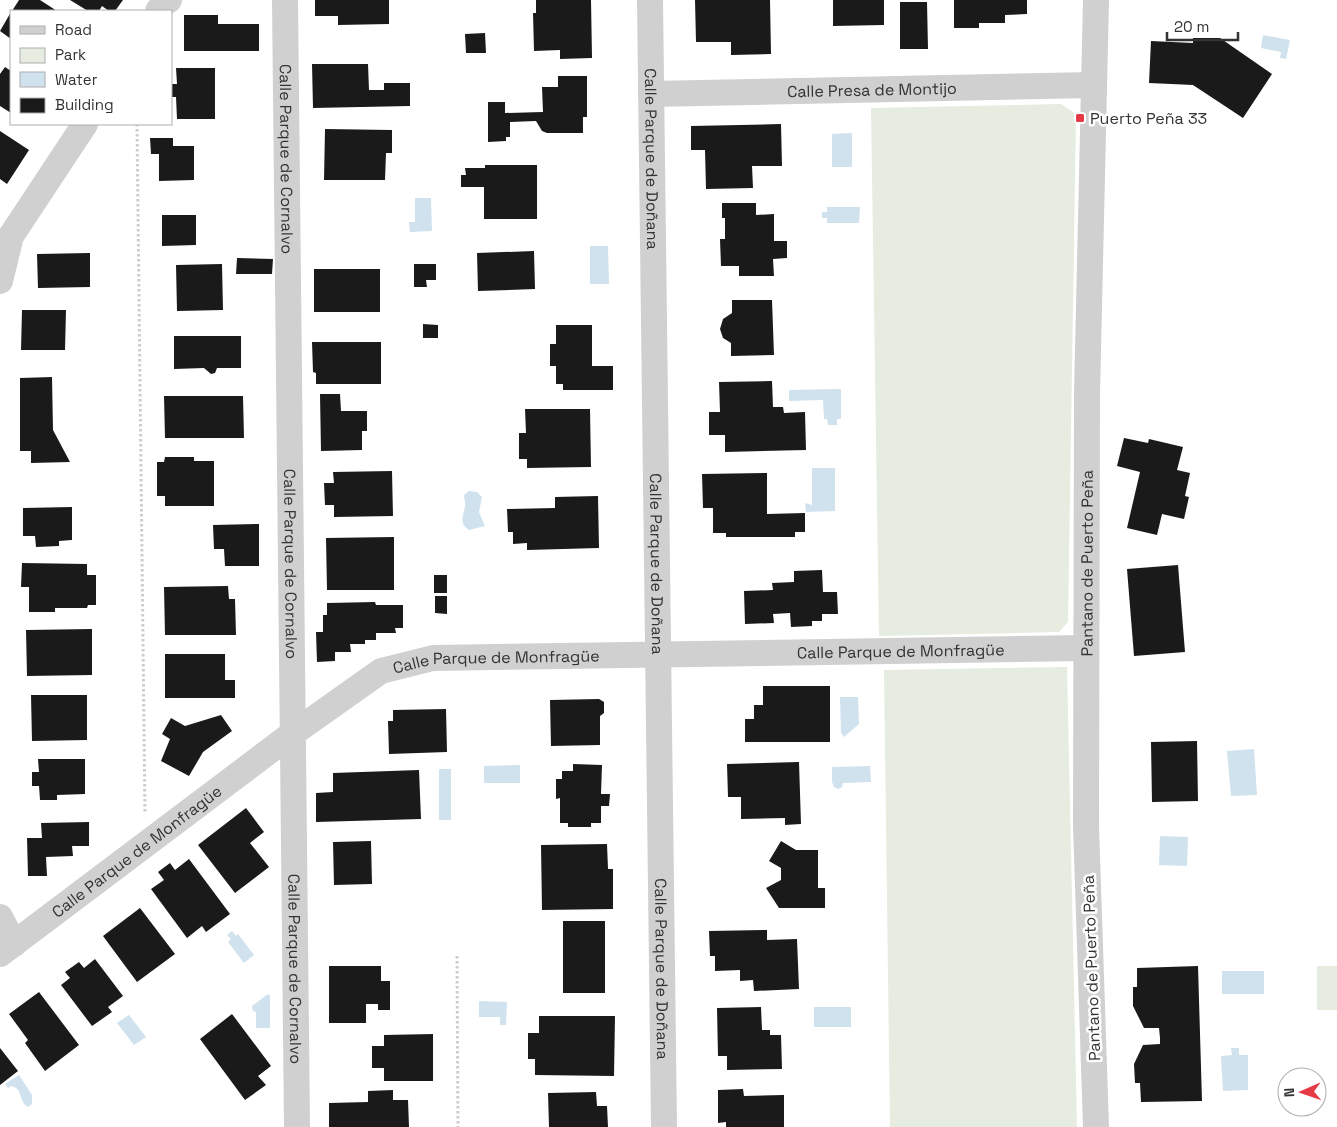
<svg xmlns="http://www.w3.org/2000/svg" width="1337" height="1127" font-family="'Space Grotesk',sans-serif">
<rect width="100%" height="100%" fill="#fff"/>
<path fill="#e6ecdf" d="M1061,104L1076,114L1068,622L1059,632L879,636L871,108Z
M1067,667L1077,1127H890L884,670Z
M1317,966H1337V1010H1317Z"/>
<path fill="#cfe2ee" d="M1263,35L1290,40L1286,59L1280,58L1281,52L1261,48Z
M852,133V167H832V134Z
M415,198H431L432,231L410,232L409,222H415Z
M827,207H860L859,223H827V218H822V212H827Z
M590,246H608L609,284H590Z
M841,389V419H837V425H828L827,419H824L823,400L789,401V390Z
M812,468H835V511L806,512L805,503L812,505Z
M469,491L477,492L482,497L479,512L485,526L469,530C459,523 463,517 465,507C466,503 464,499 464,495Z
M840,697H858L859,724L844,737L841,733Z
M1254,749L1257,795L1231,796L1227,751Z
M520,765V783H484V766Z
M870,766L871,782L843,783L842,787L838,789L834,787L832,782V767Z
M439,769H451V820H439Z
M1160,836L1188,837L1187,866L1159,865Z
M232,931L236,936L238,934L254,955L244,963L228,942L231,939L227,935Z
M1222,971H1264V994H1222Z
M268,994L270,996V1028H256V1012L253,1011L252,1006Z
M479,1001L507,1002L506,1025H500V1017H479Z
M814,1007H851V1027H814Z
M129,1015L146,1037L134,1045L117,1023Z
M1231,1048H1239V1055H1248V1090L1223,1091L1221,1056L1232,1055Z
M19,1075L32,1095V1104L28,1107C18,1101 23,1088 11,1086L8,1088L5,1084Z"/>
<path fill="#1a1a1a" d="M19,0H40L57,11H12Z
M70,0H123L115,11H109L102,6L99,11H88Z
M315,0H389V24L338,25V16H315Z
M536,0H591L592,58L560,59V50L534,51L533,13H536Z
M695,0H770L771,54L731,55V42H696Z
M833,0H884V25L833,26Z
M954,0H1027V14L1005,15V23H979V28H954Z
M900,2H927L928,49H900Z
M11,12V39L0,31Z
M184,15H218V24H259V51H184Z
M485,33L486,53H466L465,34Z
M1193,38H1220L1272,74L1243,118L1193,85L1149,83L1151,41L1193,43Z
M312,64H368L369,90H384V83H410V106L313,108Z
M5,67L11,71V113L0,106V74Z
M176,68H215V119H177L176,97H171V84H177Z
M558,76H587V117H583V133H547L542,131L536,121L510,122V137H506V141L488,142V102H505V113L543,112L542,87H558Z
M781,124L782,166H752L753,188L706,189L705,150H691V126Z
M325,129L392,130V153H386L385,180H324Z
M0,131L29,150L7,184L0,179Z
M150,138H173V146H194V180L159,181V154H151Z
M485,165H537V219H484V187H461V175H466L465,168H485Z
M722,203H756V215L774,214V241H787V258L773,259L774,276H739V266H721L720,239H725V218H722Z
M162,215H196V245L162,246Z
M534,251L535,289L478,291L477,253Z
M90,253V287L38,288L37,254Z
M237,258L273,259L272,274H236Z
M222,264L223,310L177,311L176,265Z
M414,264H436V280H426L427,287H414Z
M314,269H380V312H314Z
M732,300H772L774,355L731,356V343L723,338L720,329L723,319L732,313Z
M22,310H66L65,350H21Z
M423,324L438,325V338H423Z
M556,325H592V366H613V390H563V384H556V366H550V344H556Z
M174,336H241V368H217L215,373L211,374L204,368L174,369Z
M312,342H381V384H316V373L313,372Z
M52,377L53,430L70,462L31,463V451H20V378Z
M772,381L773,407H783L784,413L805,412L806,450L725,452V435H709V412H720L719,382Z
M320,394H340L341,411H367V431H362V450L321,451Z
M164,396H243L244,438H165Z
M525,409H590L591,467L527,468V459H519V433H526Z
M1124,438L1148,443L1149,439L1183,447L1177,470L1190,473L1185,496L1189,497L1184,519L1162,514L1157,535L1127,528L1140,472L1117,466Z
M165,457H194V461H214V506H165V496H157V462H164Z
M392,471L393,516L334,517V505H325L324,483H334L333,472Z
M767,473V514L805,513V532H795V537H726V533H713V508H703L702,474Z
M598,496L599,548L527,550V543L513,544V532H508L507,509L555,508V497Z
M72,507V540L59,541V546L36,547L35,536H23V508Z
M259,524V566H225L224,549H214L213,525Z
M394,537V590H327L326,538Z
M22,563L87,564V575H96V605H88L87,608H55V612H29V587H21Z
M1178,565L1185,652L1134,656L1127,569Z
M822,570L823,592H837L838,614H822V621H812V626L791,627L790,613L773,614L774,623L745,624L744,591L773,590L772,583L794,582V571Z
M434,575H447V593H434Z
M228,586L229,599H235L236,635H165L164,587Z
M435,596H447V614L435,613Z
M375,602L376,605H403V628H395L396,633H376V640H365V644H350L351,652H335V661L317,662L316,632H323V615H327V603Z
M92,629V675L27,676L26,630Z
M165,654H225V680H235V698H165Z
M763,686H830V742H745V719H754V705H763Z
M31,695H87V740L32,741Z
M599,699L604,702V713L600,716V745L551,746L550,700Z
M446,709L447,752L389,754L388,721H393V710Z
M221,715L232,731L203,752L189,776L161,761L170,739L162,734L171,718L185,726Z
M1197,741L1198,801L1152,802L1151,742Z
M38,759H85V794L57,795V800H40L39,786H32V772H39Z
M799,762L801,824L785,825V818L741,819V797H728L727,764Z
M573,764L602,765L601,794H610L609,806H601V823H591V827H568V823H560V798L556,799V779H562V771H573Z
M419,770L421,819L316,822V793L333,792V773Z
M246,808L264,832L250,843L269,867L235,893L198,845Z
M89,822V846H72L73,856L46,857L47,876H28L27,838H42L41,823Z
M371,841L372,884L334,885L333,842Z
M781,841L796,850H818V888H825V908H779L766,888L781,880V868L769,861Z
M607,844L608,869H613V909L542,910L541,845Z
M189,859L230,914L206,932L202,926L187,938L151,889L164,880L158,872L170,863L175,870Z
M140,908L175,954L137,982L103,936Z
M563,921H605V993H563Z
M767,930V940L797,939L799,989L754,991L753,980L740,981V970L715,971V956H710L709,931Z
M95,959L123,996L108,1007L112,1012L92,1026L61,985L70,978L65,972L79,962L84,968Z
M329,966H381V981H390V1010H378V1004H366V1023H329Z
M1198,966L1202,1101L1141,1102L1140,1083H1135L1134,1064L1143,1045L1160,1044V1038L1159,1028H1144L1133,1006V987H1137V968Z
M39,992L79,1045L45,1071L25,1043L28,1040L9,1014Z
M761,1007L762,1030H770V1035H781L782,1069L727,1070V1056H718L717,1008Z
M232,1014L271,1066L258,1076L266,1085L245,1100L200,1039Z
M539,1016H615L614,1076L535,1075V1059H528V1033H539Z
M433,1034V1081H384V1068H372V1046H384V1035Z
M0,1048L18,1071L0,1085Z
M743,1089L744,1096L784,1095V1127H726V1122L718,1123V1090Z
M393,1090V1100H408L409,1127H329V1103L368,1102V1091Z
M596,1092L597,1106H607L608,1127H549L548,1093Z"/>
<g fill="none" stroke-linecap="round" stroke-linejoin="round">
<path stroke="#cdcdcd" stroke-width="3" stroke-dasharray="2.5 2.5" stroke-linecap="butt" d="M137,124L145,814
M457,956L458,1127"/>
<g stroke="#d0d0d0" stroke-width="26">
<path id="s1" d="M285,0L297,1127"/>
<path id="s2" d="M650,0L664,1127"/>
<path d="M158,11L163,4L169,0"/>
<path id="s3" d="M651,94L1094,85"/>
<path d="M0,281L11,236L85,124"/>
<path d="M0,917L14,944"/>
<path id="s4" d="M0,954L292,734L381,671L433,658L1086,648"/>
<path id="s5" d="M1096,1127L1086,825L1087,395L1096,0"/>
</g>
</g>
<rect fill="#e63946" stroke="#fff" stroke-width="2" x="1075" y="113" width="10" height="10" rx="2.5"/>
<g text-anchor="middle" stroke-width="5" stroke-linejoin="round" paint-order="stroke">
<g font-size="16" fill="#333" stroke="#fff">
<text dy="6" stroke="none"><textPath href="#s3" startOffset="221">Calle Presa de Montijo</textPath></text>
<text dy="6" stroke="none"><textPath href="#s1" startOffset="159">Calle Parque de Cornalvo</textPath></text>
<text dy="6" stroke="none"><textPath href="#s2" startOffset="159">Calle Parque de Doñana</textPath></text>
<text dy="6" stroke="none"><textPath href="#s2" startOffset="564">Calle Parque de Doñana</textPath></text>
<text dy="6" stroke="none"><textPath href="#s1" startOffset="564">Calle Parque de Cornalvo</textPath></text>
<text dy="6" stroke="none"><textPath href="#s5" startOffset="564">Pantano de Puerto Peña</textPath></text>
<text dy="6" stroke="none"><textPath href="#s4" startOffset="996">Calle Parque de Monfragüe</textPath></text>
<text dy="6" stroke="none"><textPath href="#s4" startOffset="591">Calle Parque de Monfragüe</textPath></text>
<text dy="6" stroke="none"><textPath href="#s4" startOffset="171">Calle Parque de Monfragüe</textPath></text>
<text dy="6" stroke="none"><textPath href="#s1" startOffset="969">Calle Parque de Cornalvo</textPath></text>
<text dy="6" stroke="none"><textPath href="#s2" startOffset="969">Calle Parque de Doñana</textPath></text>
<text transform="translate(1091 968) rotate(-92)" y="6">Pantano de Puerto Peña</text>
</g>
<g font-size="16" fill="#333" stroke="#fff" text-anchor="start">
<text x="1090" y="124">Puerto Peña 33</text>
</g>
</g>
<rect x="10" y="10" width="162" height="115" fill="#ffffff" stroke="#adadad"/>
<rect x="20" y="26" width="25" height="8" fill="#d0d0d0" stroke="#adadad"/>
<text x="55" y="35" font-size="15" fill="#333333">Road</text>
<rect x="20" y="48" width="25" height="15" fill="#e6ecdf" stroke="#adadad"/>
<text x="55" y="60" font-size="15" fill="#333333">Park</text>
<rect x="20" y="72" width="25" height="15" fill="#cfe2ee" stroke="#adadad"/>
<text x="55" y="85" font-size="15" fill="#333333">Water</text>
<rect x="20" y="98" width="25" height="15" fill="#1a1a1a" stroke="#adadad"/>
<text x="55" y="110" font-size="15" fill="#333333">Building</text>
<g transform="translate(1302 1092) rotate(268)"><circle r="24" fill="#ffffff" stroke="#adadad"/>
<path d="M0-4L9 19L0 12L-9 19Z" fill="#e63946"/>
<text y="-8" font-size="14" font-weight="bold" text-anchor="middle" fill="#333333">N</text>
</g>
<path d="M1167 32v8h71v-8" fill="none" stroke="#333333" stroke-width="2.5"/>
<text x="1174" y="32" font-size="15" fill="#333333" stroke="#ffffff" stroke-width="4" paint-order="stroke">20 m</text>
</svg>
